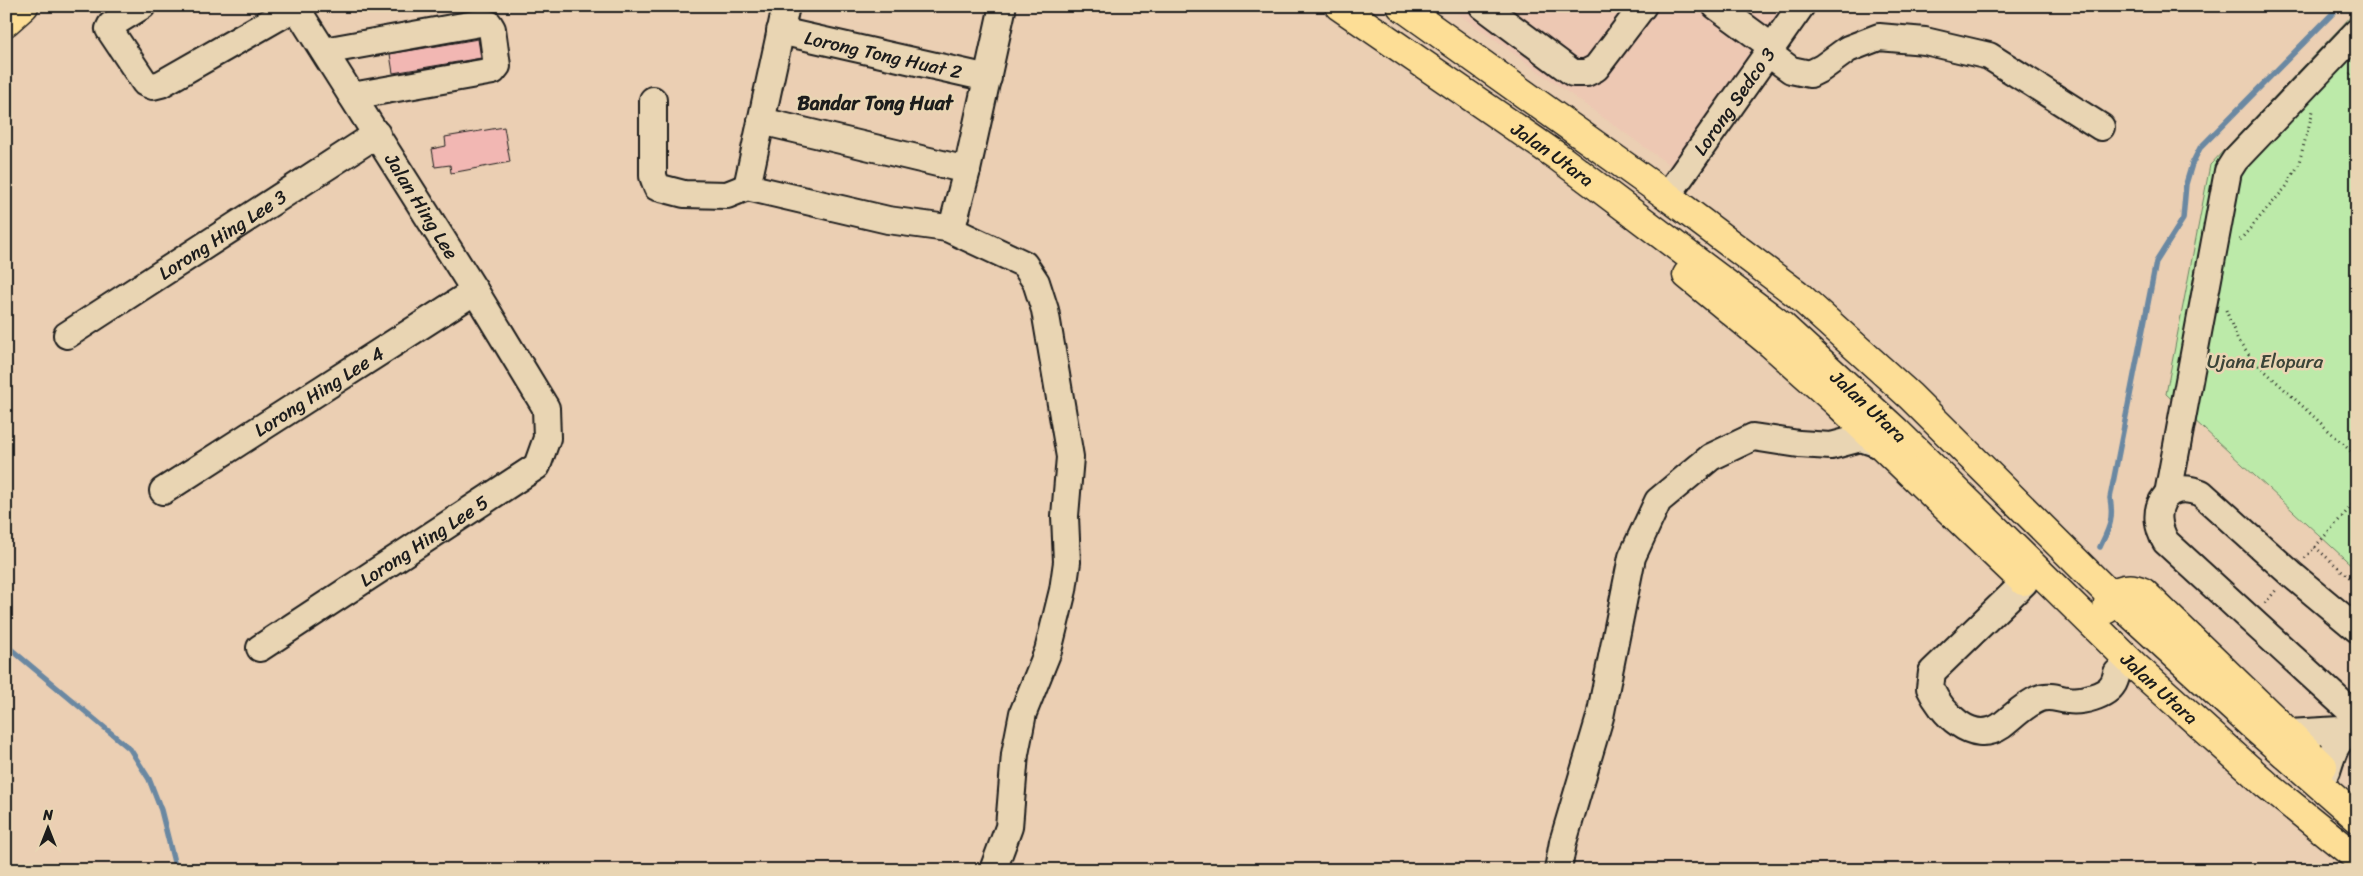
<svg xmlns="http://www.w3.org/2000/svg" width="2363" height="876" font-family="Sriracha,sans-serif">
<rect width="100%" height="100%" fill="#ebcfb3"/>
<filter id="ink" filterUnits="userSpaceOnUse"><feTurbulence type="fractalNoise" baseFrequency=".02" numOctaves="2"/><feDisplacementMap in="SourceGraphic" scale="10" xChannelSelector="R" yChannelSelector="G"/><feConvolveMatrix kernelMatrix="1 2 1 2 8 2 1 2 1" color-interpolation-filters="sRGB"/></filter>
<g filter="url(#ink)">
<path fill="#edc8b3" d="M1447,6H1817L1692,181Z"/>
<path fill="#bceaa9" stroke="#6c8362" d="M2357,10V570L2166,394L2210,165Z"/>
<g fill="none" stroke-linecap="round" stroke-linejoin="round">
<path stroke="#6b88a2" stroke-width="5.5" d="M2100,547C2109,528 2114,520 2110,498L2156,262L2183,219L2186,184L2192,164L2200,148L2340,6
M6,645L130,749L149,779L161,810L176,870"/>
</g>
<path fill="#f2b7b3" stroke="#1c1c1c" d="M478,39L481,58L393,73L390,54Z
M504,127L510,162L451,173L450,165L435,167L432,149L446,146L445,137Z"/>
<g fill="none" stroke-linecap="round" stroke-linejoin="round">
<defs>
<g id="minor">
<path d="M142,6L111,25L109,29L145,83L153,86L161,84L296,7L304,6"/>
<path d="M1483,6L1573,73H1586L1596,68L1643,6"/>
<path d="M1716,6L1772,47"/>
<path id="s1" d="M780,31L988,78"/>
<path d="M324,51L480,23L489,24L492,29L497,66L493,71L352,96"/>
<path d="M1768,53L1791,70L1810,74L1822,68L1848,49L1879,37L1925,41L1989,56L2101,127"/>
<path d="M653,100V176L657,187L684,194L727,195L747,187L888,220L947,228L953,224L967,170"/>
<path d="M761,121L967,170L1002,10L1000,6"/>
<path d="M747,187L786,6"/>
<path id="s2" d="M1667,196L1801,6"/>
<path d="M947,228L1024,264L1036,282L1045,310L1070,457L1065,516L1067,562L1063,590L1048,651L1023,713L1015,754L1009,827L993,870"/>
<path id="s3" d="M67,335L377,134"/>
<path id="s4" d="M163,491L475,291"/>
<path d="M2168,494L2228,171L2235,160L2357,32"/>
<path d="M2024,583L1932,672L1930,688C1941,712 1972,746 2001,726C2013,717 2024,705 2038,699C2049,694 2057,699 2068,700C2081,702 2106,696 2113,684C2115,681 2116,677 2117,673"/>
<path d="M2357,629L2291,574L2201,493C2163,478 2148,512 2166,542L2357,717"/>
<path id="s5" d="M260,648L537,466L547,438L546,408L475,291L295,6"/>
<path d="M2289,733L2357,729"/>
<path d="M2327,771C2333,752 2336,739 2355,729"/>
<path d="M1558,870L1563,842L1600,717L1632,557L1658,501L1711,457L1753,437L1799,444L1831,446L1861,438L1881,445"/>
</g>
<g id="highway">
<path id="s6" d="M1339,6L1557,156L1781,325L1896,431L2137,668L2267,785L2357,858"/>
<path d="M1401,6L1667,196L1797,294L1910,396L2111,596L2255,728L2357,818"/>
<path d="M6,22L24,6"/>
<path d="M1687,275L1771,344L1835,401L2023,581"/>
<path d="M2107,609C2108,589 2128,585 2143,592L2323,766"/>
</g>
</defs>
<use href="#minor" stroke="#1c1c1c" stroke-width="30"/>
<use href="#highway" stroke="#1c1c1c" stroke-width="31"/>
<path stroke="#1c1c1c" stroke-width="3" stroke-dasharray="1 4" stroke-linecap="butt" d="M2350,74L2357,70
M2240,240L2286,187L2298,166L2313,111
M2226,310L2238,341L2252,359L2357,457
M2315,547L2357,584
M2305,558L2357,500
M2265,603L2277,589"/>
<use href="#minor" stroke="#e9d5b3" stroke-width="26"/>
<use href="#highway" stroke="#fdde96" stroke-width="28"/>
</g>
</g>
<g text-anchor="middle" stroke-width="5" stroke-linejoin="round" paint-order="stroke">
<g font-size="19" fill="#1c1c1c" stroke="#e9d5b3">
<text dy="7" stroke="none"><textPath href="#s1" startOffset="106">Lorong Tong Huat 2</textPath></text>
<text dy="7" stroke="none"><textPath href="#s2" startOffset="116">Lorong Sedco 3</textPath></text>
<text dy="7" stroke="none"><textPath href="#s6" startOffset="260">Jalan Utara</textPath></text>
<text transform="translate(422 206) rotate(58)" y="7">Jalan Hing Lee</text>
<text dy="7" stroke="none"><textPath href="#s3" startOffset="185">Lorong Hing Lee 3</textPath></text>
<text dy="7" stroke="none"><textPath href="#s4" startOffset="185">Lorong Hing Lee 4</textPath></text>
<text dy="7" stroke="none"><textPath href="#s6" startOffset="665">Jalan Utara</textPath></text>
<text dy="7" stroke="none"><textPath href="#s5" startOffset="196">Lorong Hing Lee 5</textPath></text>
<text dy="7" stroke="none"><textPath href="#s6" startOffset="1070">Jalan Utara</textPath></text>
</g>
<g font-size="19" fill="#3c4538" stroke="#e9d5b3">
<text x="2265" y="368">Ujana Elopura</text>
</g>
<g font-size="20" font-weight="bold" fill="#1c1c1c" stroke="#e9d5b3">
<text x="875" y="110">Bandar Tong Huat</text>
</g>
</g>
<rect width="2363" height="876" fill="none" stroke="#e9d5b3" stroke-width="25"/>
<rect x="12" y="12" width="2338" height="851" fill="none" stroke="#1c1c1c" stroke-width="2" filter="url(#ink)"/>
<g transform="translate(48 828)" stroke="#e9d5b3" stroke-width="4" paint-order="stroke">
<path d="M0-4L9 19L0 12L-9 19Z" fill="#1c1c1c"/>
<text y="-8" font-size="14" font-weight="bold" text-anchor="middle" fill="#1c1c1c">N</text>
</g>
</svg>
